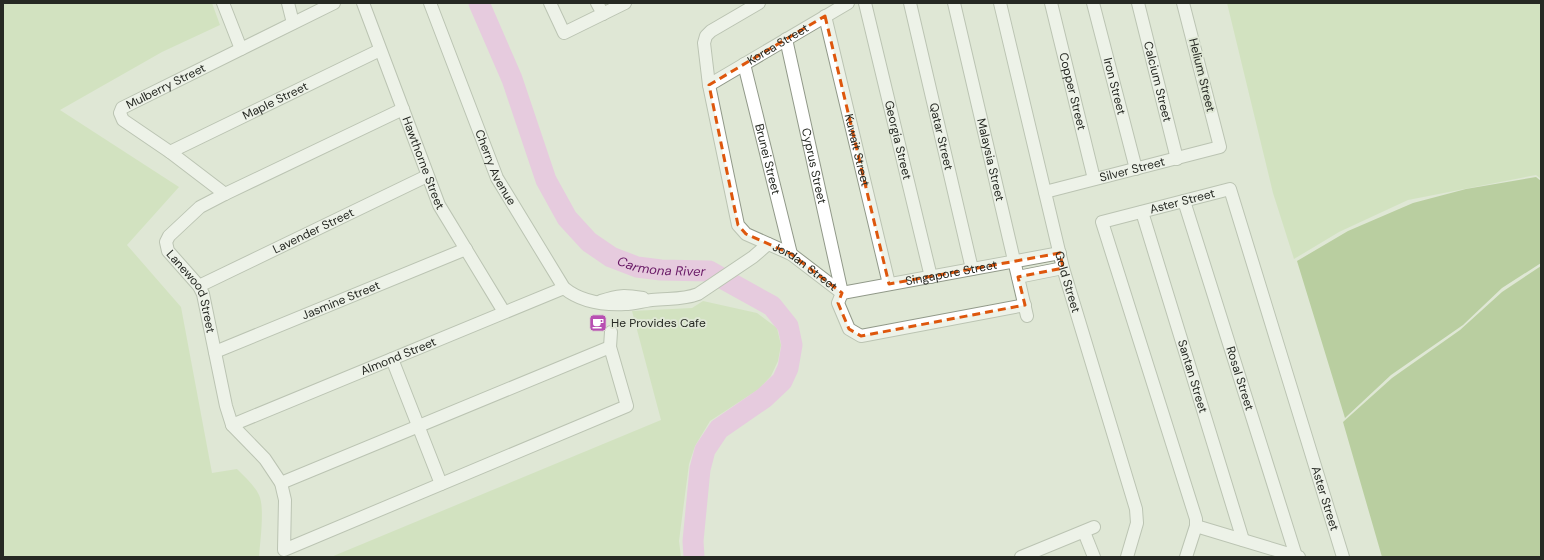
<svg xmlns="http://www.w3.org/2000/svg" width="1544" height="560" viewBox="0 0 1544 560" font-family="'DM Sans',sans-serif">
<rect width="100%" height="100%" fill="#dfe7d5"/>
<g fill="#c4dca6">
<path d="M3,3H212L220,25L162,52L60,110L179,187L127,245L181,307L212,473L237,469C245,477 254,485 259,495C265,507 260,542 259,557H3Z"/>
<polygon points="1227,3 1541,3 1541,179 1536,175 1408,200 1339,232 1294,259 1273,193"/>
<polygon points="703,301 757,313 777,328 781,345 778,361 771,376 759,389 710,421 695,446 689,464 679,541 681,557 331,557 661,420 632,311 692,308"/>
</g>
<g fill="#8daf5f">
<polygon points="1536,177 1541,181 1541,263 1502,288 1463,325 1391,375 1345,418 1297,261 1348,231 1413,203 1466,189"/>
<polygon points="1541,266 1541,557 1382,557 1343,422 1392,378 1460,330 1502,292"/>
</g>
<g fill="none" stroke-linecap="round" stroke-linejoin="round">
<path stroke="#efa9e8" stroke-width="21" id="s1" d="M479,3L512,79L546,180L567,218L589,242L611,257L637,267L661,270L709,271L772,306L788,326L792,345L788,368L782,381L764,398L719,429L705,450L700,469L693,541L694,557"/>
<defs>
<g id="minor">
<polyline points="223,3 241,49"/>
<polyline points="288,3 293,23"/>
<path id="s2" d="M363,3L439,205L504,312"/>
<path id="s3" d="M430,3L497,178L564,288C581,302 604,305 625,304C634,304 643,301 652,300C668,298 683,300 698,294L753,257L768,244"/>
<polyline points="550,3 564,33 625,3"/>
<polyline points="597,3 603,14"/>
<path id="s4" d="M759,3L711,31L706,36L704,43L709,85L738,225L746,234L791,254L842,293"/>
<path id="s5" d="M865,3L931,277"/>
<path id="s6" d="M910,3L972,269"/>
<path id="s7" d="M954,3L1027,316"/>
<path id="s8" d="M1000,3L1063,268L1136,509L1137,523L1127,557"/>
<path id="s9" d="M1051,3L1094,179"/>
<path id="s10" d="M1093,3L1136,169"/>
<path id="s11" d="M1138,3L1177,159"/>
<path id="s12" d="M825,16L889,284"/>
<path id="s13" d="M786,39L842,293"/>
<path id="s14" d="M744,64L791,254"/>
<path id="s15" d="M709,85L848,3"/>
<path id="s16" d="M403,109L225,194L200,207L169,236L166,242L168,251L199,286L203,294L226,406L232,425L265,459L281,483L285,500L284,550L627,406L610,347L611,332"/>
<path id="s17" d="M170,152L380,50"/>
<path id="s18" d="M1045,192L1220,147L1183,3"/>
<path id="s19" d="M225,194L170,152L123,120L120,113L122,108L334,3"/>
<path id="s20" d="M1184,201L1296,556"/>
<path id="s21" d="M1142,212L1243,540"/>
<polyline points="1018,277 1063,268"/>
<path id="s22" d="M199,286L427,176"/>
<path id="s23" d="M842,293L1060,253"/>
<polyline points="842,293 838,303 849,329 861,336 1025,305"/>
<path d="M601,301C619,295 624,295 643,298"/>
<path id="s24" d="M215,352L466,249"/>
<polyline points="392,359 441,484"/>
<path id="s25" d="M232,425L564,288"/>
<polyline points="281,483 610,347"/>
<polyline points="1196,526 1299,557"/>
<polyline points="1084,532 1094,557"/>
<polyline points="1021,557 1094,527"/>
<path id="s26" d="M1186,557L1196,526V519L1102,222L1230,189L1343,557"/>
</g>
</defs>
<use href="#minor" stroke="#919989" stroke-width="14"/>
<use href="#minor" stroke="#fff" stroke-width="12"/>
</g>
<path d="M0 0H1544V560H0ZM825,16L889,284L1060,253L1063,268L1018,277L1025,305L861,336L849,329L838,303L842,293L791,254L746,234L738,225L709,85Z" fill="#dfe7d5" fill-opacity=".55" fill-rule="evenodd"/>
<path fill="none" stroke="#de570d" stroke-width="3" stroke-dasharray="8 5" stroke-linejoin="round" d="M825,16L889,284L1060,253L1063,268L1018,277L1025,305L861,336L849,329L838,303L842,293L791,254L746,234L738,225L709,85Z"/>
<defs>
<symbol id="cafe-square" viewBox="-11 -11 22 22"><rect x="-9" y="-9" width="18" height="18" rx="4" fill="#b84fb2" stroke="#dfe7d5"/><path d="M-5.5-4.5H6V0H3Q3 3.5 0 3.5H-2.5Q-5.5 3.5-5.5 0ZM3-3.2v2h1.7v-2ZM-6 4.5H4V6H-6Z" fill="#fff"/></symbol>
</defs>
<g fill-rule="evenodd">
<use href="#cafe-square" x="588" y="313" width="20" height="20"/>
</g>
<g text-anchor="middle" stroke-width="4" stroke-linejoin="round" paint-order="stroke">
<g font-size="12" fill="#262923" stroke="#dfe7d5">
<text dy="4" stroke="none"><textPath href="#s15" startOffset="80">Korea Street</textPath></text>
<text transform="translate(1202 75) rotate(76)" y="4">Helium Street</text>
<text dy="4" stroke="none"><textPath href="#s11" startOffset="81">Calcium Street</textPath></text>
<text dy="4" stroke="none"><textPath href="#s10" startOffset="86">Iron Street</textPath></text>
<text dy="4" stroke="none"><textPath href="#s19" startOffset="188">Mulberry Street</textPath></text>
<text dy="4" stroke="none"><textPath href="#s9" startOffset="91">Copper Street</textPath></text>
<text dy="4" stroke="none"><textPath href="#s17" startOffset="117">Maple Street</textPath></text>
<text dy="4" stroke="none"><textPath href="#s6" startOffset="137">Qatar Street</textPath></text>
<text dy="4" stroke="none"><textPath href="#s5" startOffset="141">Georgia Street</textPath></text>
<text dy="4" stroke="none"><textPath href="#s12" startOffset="138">Kuwait Street</textPath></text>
<text dy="4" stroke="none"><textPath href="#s14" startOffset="98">Brunei Street</textPath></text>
<text dy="4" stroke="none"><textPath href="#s7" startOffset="161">Malaysia Street</textPath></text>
<text dy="4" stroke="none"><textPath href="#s2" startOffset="171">Hawthorne Street</textPath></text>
<text dy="4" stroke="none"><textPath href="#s3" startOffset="177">Cherry Avenue</textPath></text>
<text dy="4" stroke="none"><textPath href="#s13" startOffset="130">Cyprus Street</textPath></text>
<text dy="4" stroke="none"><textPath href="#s18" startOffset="90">Silver Street</textPath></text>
<text dy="4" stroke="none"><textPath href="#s26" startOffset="434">Aster Street</textPath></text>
<text dy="4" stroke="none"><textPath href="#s22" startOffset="127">Lavender Street</textPath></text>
<text dy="4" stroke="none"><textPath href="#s4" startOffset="335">Jordan Street</textPath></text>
<text dy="4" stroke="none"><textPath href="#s23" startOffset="111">Singapore Street</textPath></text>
<text dy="4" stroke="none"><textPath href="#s8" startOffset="287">Gold Street</textPath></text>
<text dy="4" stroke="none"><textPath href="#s16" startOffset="332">Lanewood Street</textPath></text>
<text dy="4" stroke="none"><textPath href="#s24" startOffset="136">Jasmine Street</textPath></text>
<text dy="4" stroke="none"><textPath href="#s25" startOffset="180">Almond Street</textPath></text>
<text dy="4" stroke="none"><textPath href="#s21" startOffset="172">Santan Street</textPath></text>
<text dy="4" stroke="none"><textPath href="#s20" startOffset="186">Rosal Street</textPath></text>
<text dy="4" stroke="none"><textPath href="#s26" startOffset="807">Aster Street</textPath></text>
</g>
<g font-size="12" fill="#262923" stroke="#dfe7d5" text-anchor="start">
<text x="611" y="327">He Provides Cafe</text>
</g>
<g font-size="13" font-style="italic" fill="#671764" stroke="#dfe7d5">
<text dy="5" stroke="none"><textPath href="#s1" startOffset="344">Carmona River</textPath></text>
</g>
</g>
<rect width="1544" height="560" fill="none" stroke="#262923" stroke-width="8"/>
</svg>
